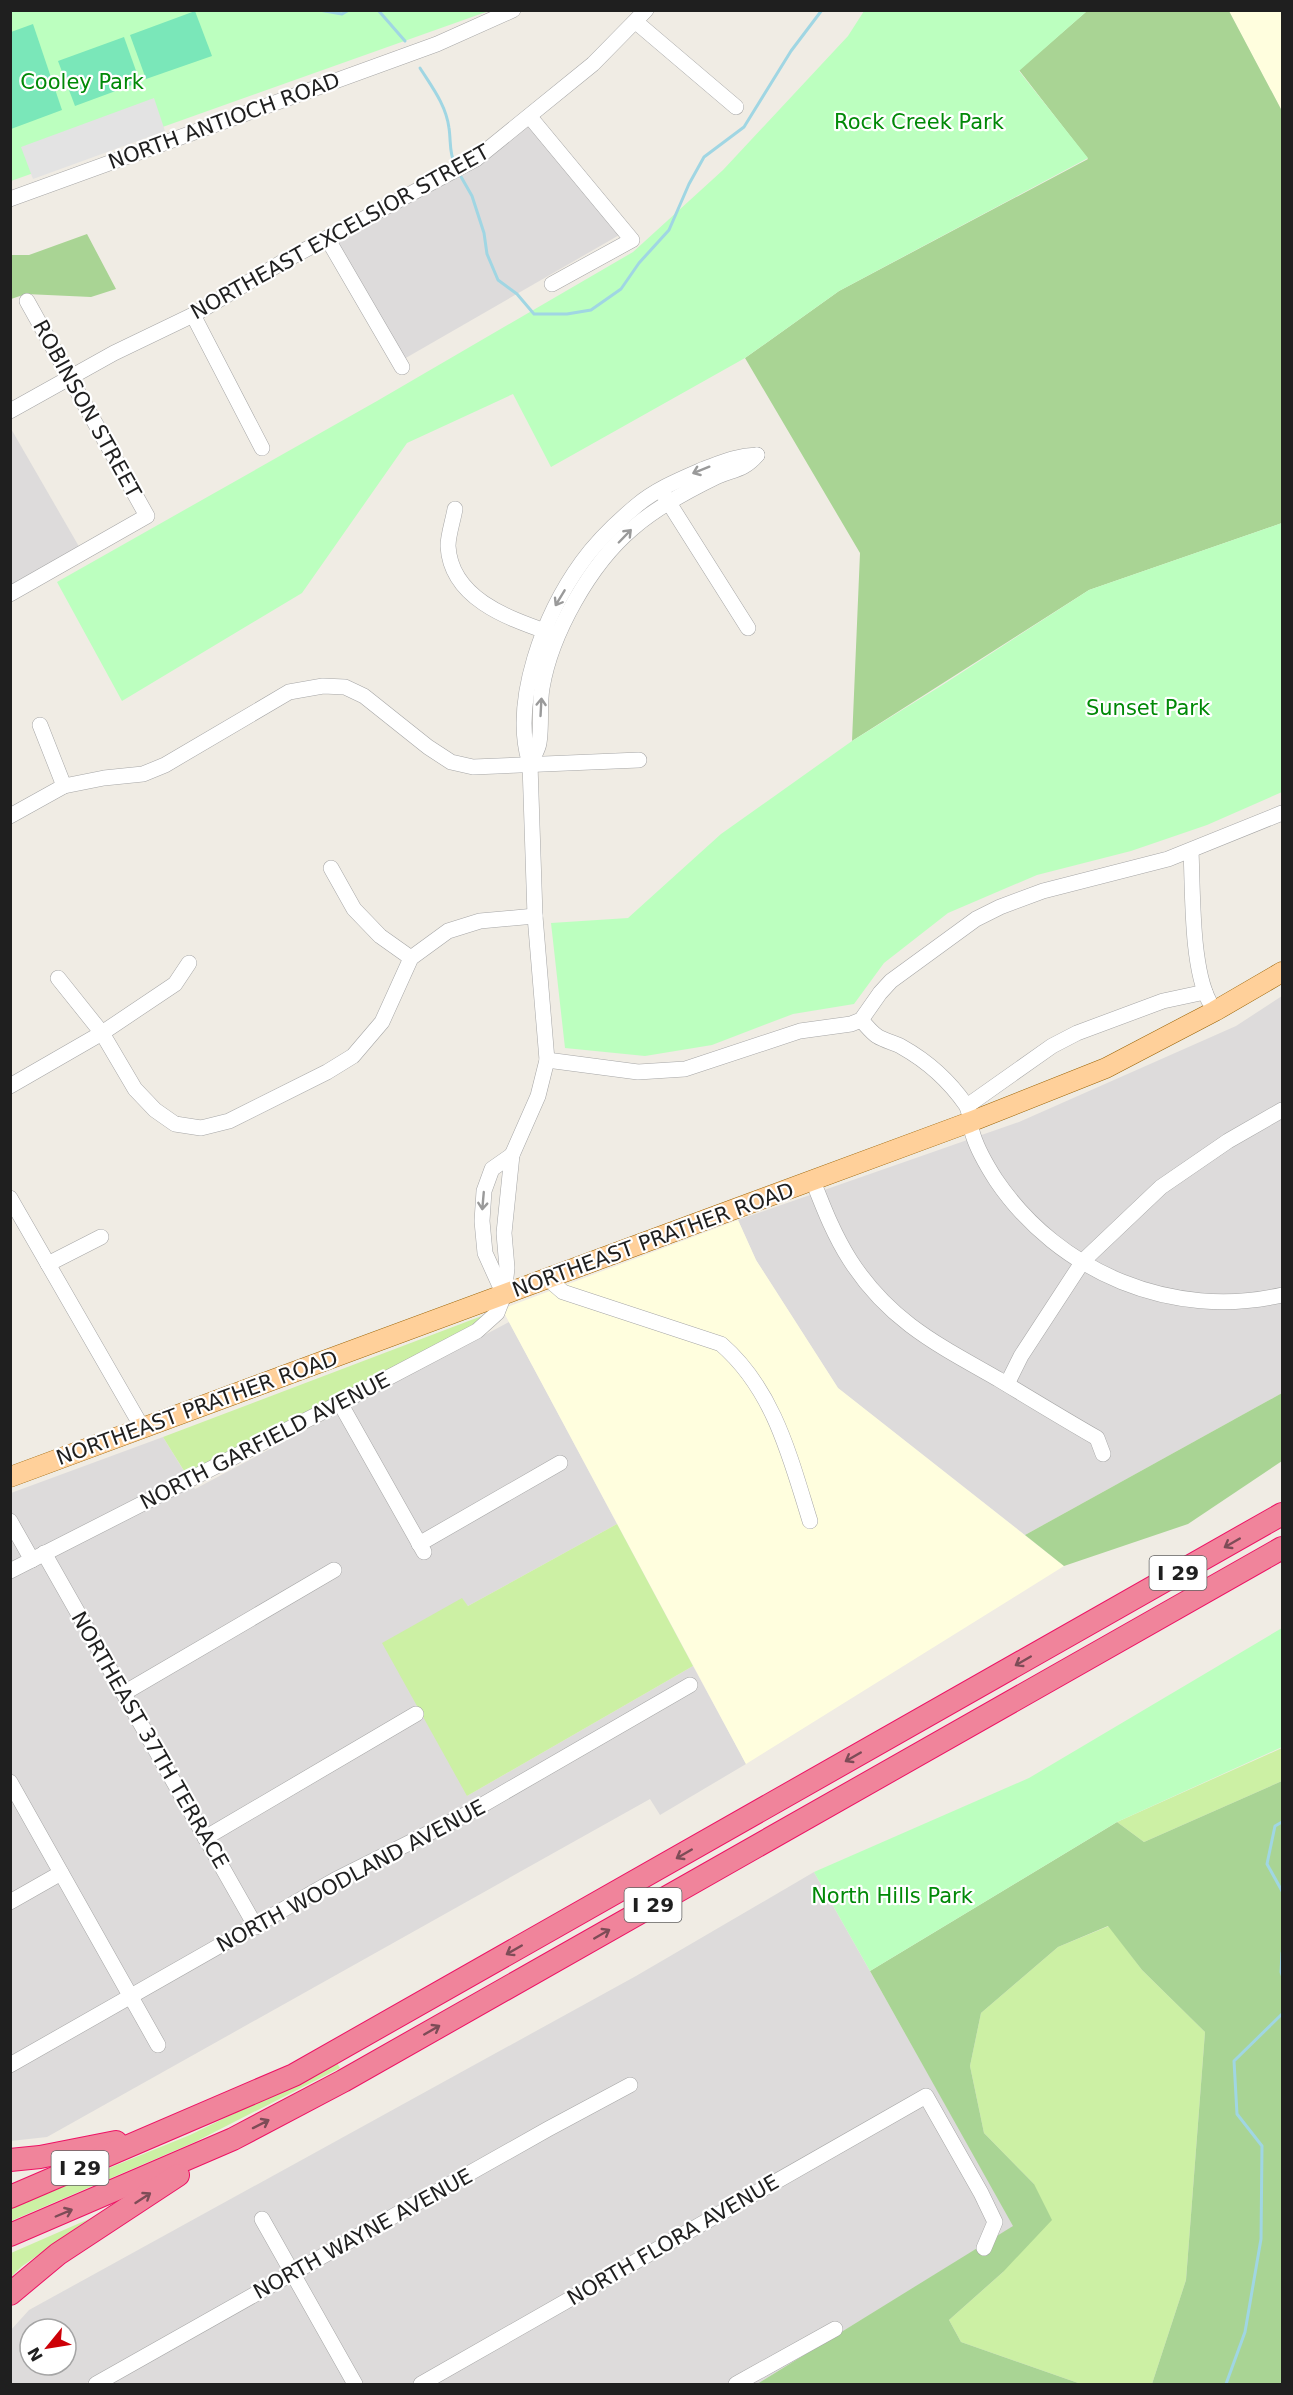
<svg xmlns="http://www.w3.org/2000/svg" width="1293" height="2395" viewBox="0 0 1293 2395" font-family="'DejaVu Sans',sans-serif">
<rect width="100%" height="100%" fill="#f0ece4"/>
<g fill="#dddbdb" fill-rule="evenodd">
<polygon points="529,124 621,234 404,359 336,242"/>
<polygon points="10,427 81,550 10,590"/>
<polygon points="1282,996 1282,1393 1025,1535 838,1388 756,1260 738,1220 1019,1122 1236,1026"/>
<polygon points="509,1322 617,1524 468,1606 462,1599 467,1796 693,1666 746,1764 660,1815 650,1799 47,2137 11,2141 11,1493 163,1437 195,1489"/>
<path d="M814,1872L1014,2226L757,2384H111L105,2373L85,2384H11L10,2331L29,2310L636,1976ZM30,2329H66V2365H30Z"/>
</g>
<g fill="#fffede">
<polygon points="1229,11 1282,11 1282,111"/>
<polygon points="738,1220 756,1260 838,1388 1064,1566 746,1764 502,1309"/>
</g>
<g fill="#ccf0a4">
<polygon points="487,1314 462,1332 186,1474 163,1437"/>
<polygon points="617,1524 693,1666 467,1796 382,1643 462,1598 468,1606"/>
<polygon points="1282,1748 1282,1781 1144,1842 1117,1822"/>
<polygon points="1109,1926 1142,1970 1205,2032 1186,2280 1152,2384 1081,2384 961,2342 949,2320 1003,2272 1034,2184 984,2133 970,2066 981,2013 1058,1947"/>
<polygon points="337,2063 340,2068 195,2142 11,2221 11,2208 190,2135"/>
<polygon points="89,2219 21,2267 11,2277 11,2253"/>
</g>
<g fill="#a9d494">
<polygon points="1087,11 1229,11 1282,111 1282,523 1089,590 852,741 860,553 745,358 839,291 1088,159 1019,70"/>
<polygon points="87,234 116,289 91,297 26,294 11,299 10,255 29,255"/>
<polygon points="1282,1393 1282,1461 1188,1524 1064,1566 1025,1535"/>
<polygon points="1282,1781 1282,2384 1152,2384 1186,2280 1205,2032 1142,1970 1108,1926 1058,1947 981,2013 970,2066 984,2133 1034,2184 1052,2220 1003,2272 949,2320 961,2342 1081,2384 757,2384 1013,2226 870,1971 1117,1822 1144,1842"/>
</g>
<g fill="#bcffbf">
<polygon points="485,10 486,12 11,181 11,11"/>
<polygon points="864,11 1087,11 1019,71 1088,158 839,291 745,358 551,467 513,394 407,443 302,593 122,701 57,582 377,401 633,252 723,170 848,36"/>
<polygon points="1282,523 1282,792 1207,825 1131,851 1037,875 948,913 884,963 854,1004 793,1014 712,1045 645,1056 565,1048 551,923 628,918 721,834 852,741 944,684 1089,590"/>
<polygon points="1282,1628 1282,1747 1117,1822 870,1971 814,1872 1029,1778"/>
</g>
<g fill="#7ae7b9">
<polygon points="195,11 212,56 146,79 130,35"/>
<polygon points="33,24 62,110 11,129 11,32"/>
<polygon points="124,37 140,82 75,106 58,61"/>
</g>
<polygon fill="#e3e3e3" points="154,98 165,131 33,179 21,147"/>
<g fill="none" stroke-linecap="round" stroke-linejoin="round">
<g stroke="#a0d6e3" stroke-width="3">
<polyline points="319,10 342,14 349,10"/>
<polyline points="378,10 405,41"/>
<path d="M420,68C432,87 446,105 449,128C451,141 449,153 455,165"/>
<polyline points="460,175 472,196 484,233 487,254 498,280 517,294 534,314 567,314 591,310 621,289 639,263 669,230 689,184 704,157 744,127 791,51 822,10"/>
<polyline points="1282,1822 1275,1826 1267,1864 1282,1891"/>
<polyline points="1282,1953 1281,1972 1282,1975"/>
<polyline points="1226,2384 1245,2332 1261,2239 1262,2146 1237,2114 1234,2061 1282,2014"/>
</g>
<defs>
<g id="minor">
<polyline points="636,22 736,107"/>
<polyline points="530,117 632,240 552,284"/>
<polyline points="10,199 437,44 513,10"/>
<polyline points="327,238 402,367"/>
<polyline points="193,315 262,448"/>
<polyline points="10,411 114,353 193,315 286,260 476,159 593,64 646,10"/>
<polyline points="664,495 748,628"/>
<path d="M455,509C453,521 448,535 448,546C451,600 511,619 553,634"/>
<polyline points="10,594 147,516 27,301"/>
<polyline points="40,725 64,786"/>
<path d="M530,764C533,757 538,750 539,743C542,725 539,706 542,688C551,634 590,564 633,528C657,507 689,490 718,476C735,469 744,470 757,455"/>
<polyline points="10,816 64,786 104,778 143,774 165,765 289,692 323,686 345,687 364,696 428,747 451,762 473,767 639,760"/>
<path d="M1191,851C1193,892 1191,966 1209,1001"/>
<polyline points="331,868 354,909 380,936 411,958"/>
<polyline points="58,978 102,1033 135,1089 155,1110 175,1124 201,1128 229,1121 327,1072 353,1056 382,1022 411,958 448,931 480,921 535,916"/>
<path d="M861,1020C866,1025 871,1032 877,1036C885,1041 895,1043 902,1047C927,1061 950,1082 966,1105C971,1113 970,1126 973,1135C978,1151 987,1166 996,1180C1059,1273 1173,1320 1282,1295"/>
<polyline points="547,1060 638,1072 685,1069 800,1031 851,1024 861,1020 880,993 891,981 976,919 1000,907 1043,891 1168,859 1282,813"/>
<polyline points="10,1086 102,1033 175,984 189,963"/>
<polyline points="967,1106 1052,1046 1077,1033 1163,1001 1205,992"/>
<path d="M813,1181C824,1209 834,1235 850,1260C889,1321 938,1345 998,1379C1031,1399 1064,1419 1097,1438L1103,1454"/>
<polyline points="10,1198 143,1429"/>
<polyline points="48,1264 101,1237"/>
<path d="M548,1279L563,1292L721,1344C774,1390 790,1457 810,1521"/>
<polyline points="504,1295 485,1253 482,1221 484,1191 492,1169 512,1155"/>
<polyline points="1007,1384 1021,1356 1083,1261 1161,1187 1228,1141 1282,1110"/>
<polyline points="340,1403 424,1552"/>
<polyline points="10,1521 32,1560"/>
<polyline points="419,1544 560,1463"/>
<polyline points="44,1553 256,1927"/>
<path d="M10,1571L340,1403L477,1331L497,1313L504,1295L507,1268L504,1233L512,1155L538,1096L547,1060L535,916L530,764C510,701 545,613 582,562C597,541 617,522 636,506C656,489 681,479 704,469C723,462 736,456 757,455"/>
<polyline points="124,1693 334,1570"/>
<polyline points="10,1782 158,2045"/>
<polyline points="205,1838 416,1714"/>
<polyline points="10,1902 61,1873"/>
<polyline points="10,2065 335,1880 465,1815 690,1685"/>
<polyline points="262,2219 355,2384"/>
<polyline points="96,2384 548,2129 630,2085"/>
<polyline points="421,2384 926,2096 981,2193 995,2222 984,2248"/>
<polyline points="736,2384 835,2329"/>
</g>
<polyline id="major" points="10,1477 970,1122 1106,1068 1215,1011 1282,972"/>
<g id="highway">
<polyline points="10,2160 40,2157 116,2142"/>
<polyline points="10,2197 294,2075 1282,1514"/>
<polyline points="10,2235 233,2139 343,2081 1282,1548"/>
<polyline points="10,2294 58,2254 178,2175"/>
</g>
</defs>
<use href="#minor" stroke="#a6a6a6" stroke-width="16"/>
<use href="#major" stroke="#996100" stroke-width="21"/>
<use href="#highway" stroke="#ed1264" stroke-width="24"/>
<use href="#minor" stroke="#fff" stroke-width="15"/>
<use href="#major" stroke="#ffd09a" stroke-width="20"/>
<use href="#highway" stroke="#f0849b" stroke-width="22"/>
</g>
<defs><path id="oneway-shaft" d="M-6 0H5M1.5-3L5.5 0L1.5 3" fill="none" stroke-width="1.6" stroke-linecap="round" stroke-linejoin="round" transform="scale(1.5)"/></defs>
<g stroke="#9a9a9a">
<use href="#oneway-shaft" transform="translate(701 470) rotate(158)"/>
<use href="#oneway-shaft" transform="translate(625 536) rotate(-46)"/>
<use href="#oneway-shaft" transform="translate(560 598) rotate(121)"/>
<use href="#oneway-shaft" transform="translate(541 707) rotate(-87)"/>
<use href="#oneway-shaft" transform="translate(483 1201) rotate(95)"/>
</g>
<g stroke="#7d4c57">
<use href="#oneway-shaft" transform="translate(1232 1543) rotate(150)"/>
<use href="#oneway-shaft" transform="translate(1023 1661) rotate(150)"/>
<use href="#oneway-shaft" transform="translate(853 1757) rotate(150)"/>
<use href="#oneway-shaft" transform="translate(684 1854) rotate(150)"/>
<use href="#oneway-shaft" transform="translate(602 1934) rotate(-30)"/>
<use href="#oneway-shaft" transform="translate(514 1950) rotate(150)"/>
<use href="#oneway-shaft" transform="translate(432 2030) rotate(-30)"/>
<use href="#oneway-shaft" transform="translate(261 2124) rotate(-27)"/>
<use href="#oneway-shaft" transform="translate(143 2198) rotate(-33)"/>
<use href="#oneway-shaft" transform="translate(64 2213) rotate(-23)"/>
</g>
<g text-anchor="middle" stroke-width="4.5" stroke-linejoin="round" paint-order="stroke">
<g fill="#fff" stroke="#626262" stroke-width="1.5">
<rect x="1149.5" y="1556" width="57" height="34" rx="4.5"/>
<rect x="624.5" y="1888" width="57" height="34" rx="4.5"/>
<rect x="51.5" y="2151" width="57" height="34" rx="4.5"/>
</g>
<g font-size="20" font-weight="bold" fill="#1f1f1f">
<text x="1178" y="1580">I 29</text>
<text x="653" y="1912">I 29</text>
<text x="80" y="2175">I 29</text>
</g>
<g font-size="21" fill="#008907" stroke="#fff">
<text x="82" y="89">Cooley Park</text>
<text x="919" y="129">Rock Creek Park</text>
<text x="1148" y="715">Sunset Park</text>
<text x="892" y="1903">North Hills Park</text>
</g>
<g font-size="21" fill="#1f1f1f" stroke="#fff">
<text transform="translate(224 121) rotate(-20)" y="7">NORTH ANTIOCH ROAD</text>
<text transform="translate(340 232) rotate(-29)" y="7">NORTHEAST EXCELSIOR STREET</text>
<text transform="translate(87 409) rotate(61)" y="7">ROBINSON STREET</text>
<text transform="translate(653 1240) rotate(-20)" y="7">NORTHEAST PRATHER ROAD</text>
<text transform="translate(197 1408) rotate(-20)" y="7">NORTHEAST PRATHER ROAD</text>
<text transform="translate(265 1441) rotate(-27)" y="7">NORTH GARFIELD AVENUE</text>
<text transform="translate(150 1740) rotate(60)" y="7">NORTHEAST 37TH TERRACE</text>
<text transform="translate(351 1876) rotate(-28)" y="7">NORTH WOODLAND AVENUE</text>
<text transform="translate(363 2234) rotate(-29)" y="7">NORTH WAYNE AVENUE</text>
<text transform="translate(673 2240) rotate(-30)" y="7">NORTH FLORA AVENUE</text>
</g>
</g>
<rect width="1293" height="2395" fill="none" stroke="#1f1f1f" stroke-width="24"/>
<g transform="translate(48 2347) rotate(240)"><circle r="28" fill="#ffffff" stroke="#a5a5a5" stroke-width="1.5"/>
<path d="M0-4.5L10 22L0 15L-10 22Z" fill="#cd0007"/>
<text y="-9" font-size="16" font-weight="bold" text-anchor="middle" fill="#1f1f1f">N</text>
</g>
</svg>
